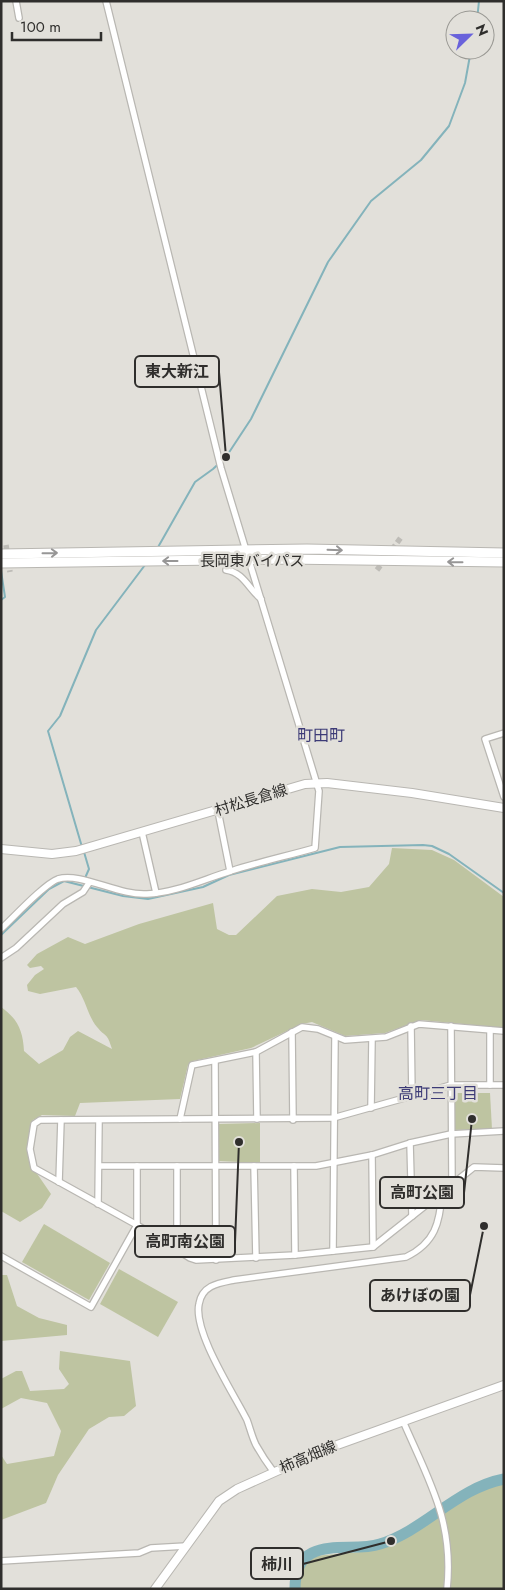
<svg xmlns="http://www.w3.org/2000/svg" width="505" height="1590" viewBox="0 0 505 1590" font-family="Jost,'Noto Sans JP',sans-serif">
<rect width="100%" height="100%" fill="#e2e0da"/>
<g fill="#bec4a1">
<path d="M392,848L432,850L454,860L504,897V1028L421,1020L385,1033L345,1036L312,1022L302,1024L251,1048L193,1061L188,1065L180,1099L80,1103L75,1116L42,1115L33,1120L31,1127L29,1162L51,1194L42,1208L20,1222L1,1211V1007C18,1019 23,1031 24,1051L39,1064L63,1050L70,1037L78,1031L112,1049C107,1032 106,1038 97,1027C87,1015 86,999 76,987L40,994L28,991L27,985L35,975L44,969L41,966L30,968L27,965L37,954L68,937L85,944L139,924L213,903L217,929L229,935H236L277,896L312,889L341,892L369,887L389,864Z"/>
<polygon points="452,1093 490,1093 492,1129 453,1130"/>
<polygon points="260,1123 260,1163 218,1161 218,1124"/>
<polygon points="44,1224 110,1263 89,1300 22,1262"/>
<polygon points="119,1269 178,1302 158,1337 100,1304"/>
<polygon points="1,1275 7,1275 17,1306 39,1318 67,1325 67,1335 1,1341"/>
<polygon points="60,1351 130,1361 136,1406 124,1416 109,1417 89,1429 58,1475 46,1503 1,1520 1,1455 7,1464 54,1456 61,1431 47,1403 21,1398 1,1409 1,1379 16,1371 22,1371 30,1391 64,1389 69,1384 59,1369"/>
<polygon points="504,1483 504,1589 298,1589 300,1570 305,1561 314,1556 361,1552 395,1544 450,1505 492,1485"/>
</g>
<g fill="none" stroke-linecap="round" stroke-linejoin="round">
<g stroke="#84b3bb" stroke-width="2">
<polyline points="477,20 479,1"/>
<polyline points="157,549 195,482 213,469 226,457 251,419 328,262 371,201 421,160 449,126 465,83 471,50"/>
<polyline points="1,571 5,597 1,600"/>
<polyline points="82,847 48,731 60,716 96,630 145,565"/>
<polyline points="84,852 89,869 85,878"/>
<polyline points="1,935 49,889 64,881 123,896 148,899 203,887 229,875 340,847 423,845 432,846 449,854 504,893"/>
</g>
<path stroke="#84b3bb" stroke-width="11" d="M295,1589C295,1575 298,1560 312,1553C332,1543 359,1551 380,1544C425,1530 457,1488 504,1479"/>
<g stroke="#bebcb7" stroke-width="5.5" stroke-dasharray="5.5 3" stroke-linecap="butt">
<polyline points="6,545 10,572"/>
<polyline points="377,570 402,536"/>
</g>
<defs>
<g id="minor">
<polyline points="16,1 19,18"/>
<path d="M226,570C243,572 249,589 261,599"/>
<polyline points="504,733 485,739 504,797"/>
<polyline points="218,811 230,871"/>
<polyline points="142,832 156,893"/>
<path d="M1,929C13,918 44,884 58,879C81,872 119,896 147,894C176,893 204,879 231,871C259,862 287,856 315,848L319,791L221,468L106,1"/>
<polyline points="1,958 16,948 63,904 83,892 89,883"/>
<polyline points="411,1026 412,1097"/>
<polyline points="451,1026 452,1183"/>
<polyline points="292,1032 293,1120"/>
<polyline points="256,1052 257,1119"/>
<polyline points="215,1061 216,1260"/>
<polyline points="490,1085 490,1030"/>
<polyline points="504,1085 451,1085 333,1118 40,1120 34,1124 30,1149 34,1168 137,1225 190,1258 196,1260 295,1255 373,1247 469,1171 474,1167 504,1168"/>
<polyline points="371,1108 372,1039"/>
<polyline points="180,1119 192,1065 256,1052 302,1027 318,1029 345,1040 386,1037 419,1024 504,1031"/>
<polyline points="410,1143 412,1216"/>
<polyline points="372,1155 373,1247"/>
<polyline points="99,1166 316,1166 372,1155 410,1143 451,1134 504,1131"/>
<polyline points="254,1166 256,1258"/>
<polyline points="294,1166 295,1255"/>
<polyline points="59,1182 61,1120"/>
<polyline points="98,1204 99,1120"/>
<polyline points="177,1250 177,1166"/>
<polyline points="333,1251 335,1038"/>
<polyline points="1,1256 91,1307 137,1225 137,1166"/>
<path d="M403,1421C429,1481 454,1521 447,1589"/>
<path d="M273,1471C267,1463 261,1454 256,1445C252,1437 250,1428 247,1420C234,1394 193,1332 199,1304C202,1285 219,1283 234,1280L406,1257C435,1243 440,1223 442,1192"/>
<polyline points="1,1561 139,1553 151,1548 186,1546"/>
</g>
<g id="secondary">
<polyline points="1,849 52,854 76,851 305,784 327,783 412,793 504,808"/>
<polyline points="155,1589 219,1501 237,1489 326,1449 504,1385"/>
</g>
<g id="trunk">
<polyline points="1,554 307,549 504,553"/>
<polyline points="1,563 285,559 504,562"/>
</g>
</defs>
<use href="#minor" stroke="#b9b7b2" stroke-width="8"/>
<use href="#secondary" stroke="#b9b7b2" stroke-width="10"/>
<use href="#trunk" stroke="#b9b7b2" stroke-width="11"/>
<use href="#minor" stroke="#fff" stroke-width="5.5"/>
<use href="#secondary" stroke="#fff" stroke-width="8"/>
<use href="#trunk" stroke="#fff" stroke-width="9"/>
</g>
<defs><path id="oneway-shaft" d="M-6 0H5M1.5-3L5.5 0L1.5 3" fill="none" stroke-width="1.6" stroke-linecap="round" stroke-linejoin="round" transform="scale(1.25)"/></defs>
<g stroke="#979696">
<use href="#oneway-shaft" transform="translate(335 550) rotate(2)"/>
<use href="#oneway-shaft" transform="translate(50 553) rotate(-1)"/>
<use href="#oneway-shaft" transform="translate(170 561) rotate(180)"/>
<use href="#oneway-shaft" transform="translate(455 562) rotate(-179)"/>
</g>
<g text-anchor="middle" stroke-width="5" stroke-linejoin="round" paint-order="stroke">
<g font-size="15" fill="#2f2e2c" stroke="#e2e0da">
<text x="252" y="566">長岡東バイパス</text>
<text transform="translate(251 800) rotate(-17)" y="5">村松長倉線</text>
<text transform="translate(308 1457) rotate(-23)" y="5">柿高畑線</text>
</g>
<g font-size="16" fill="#3d3b77" stroke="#e2e0da">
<text x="321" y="741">町田町</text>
<text x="438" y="1099">高町三丁目</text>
</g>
</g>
<path fill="none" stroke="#2f2e2c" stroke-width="2" d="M226 457L219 372M472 1119L464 1193M239 1142L235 1242M484 1226L470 1295M391 1541L303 1564"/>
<g fill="#2f2e2c" stroke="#e2e0da" stroke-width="2">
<circle cx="226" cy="457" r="5"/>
<circle cx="472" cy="1119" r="5"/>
<circle cx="239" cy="1142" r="5"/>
<circle cx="484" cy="1226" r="5"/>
<circle cx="391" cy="1541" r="5"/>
</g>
<g fill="#e2e0da" stroke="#2f2e2c" stroke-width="2">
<rect x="135" y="356" width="84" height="31" rx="5"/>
<rect x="380" y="1177" width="84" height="31" rx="5"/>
<rect x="135" y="1226" width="100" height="31" rx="5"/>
<rect x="370" y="1280" width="100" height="31" rx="5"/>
<rect x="251" y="1548" width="52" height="31" rx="5"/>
</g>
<g font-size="16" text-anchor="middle" font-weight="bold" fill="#2f2e2c">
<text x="177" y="377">東大新江</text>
<text x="422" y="1198">高町公園</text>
<text x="185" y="1247">高町南公園</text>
<text x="420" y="1301">あけぼの園</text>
<text x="277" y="1570">柿川</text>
</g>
<rect width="505" height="1590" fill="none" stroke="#2f2e2c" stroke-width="5"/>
<g transform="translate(470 35) rotate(67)"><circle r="24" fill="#e2e0da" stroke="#9a9994"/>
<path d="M0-4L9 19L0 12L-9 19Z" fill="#6962db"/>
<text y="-8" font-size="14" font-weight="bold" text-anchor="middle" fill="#2f2e2c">N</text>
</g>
<path d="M12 32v8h89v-8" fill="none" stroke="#2f2e2c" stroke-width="2.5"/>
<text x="20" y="32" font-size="15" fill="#2f2e2c" stroke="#e2e0da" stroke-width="4" paint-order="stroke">100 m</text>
</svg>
